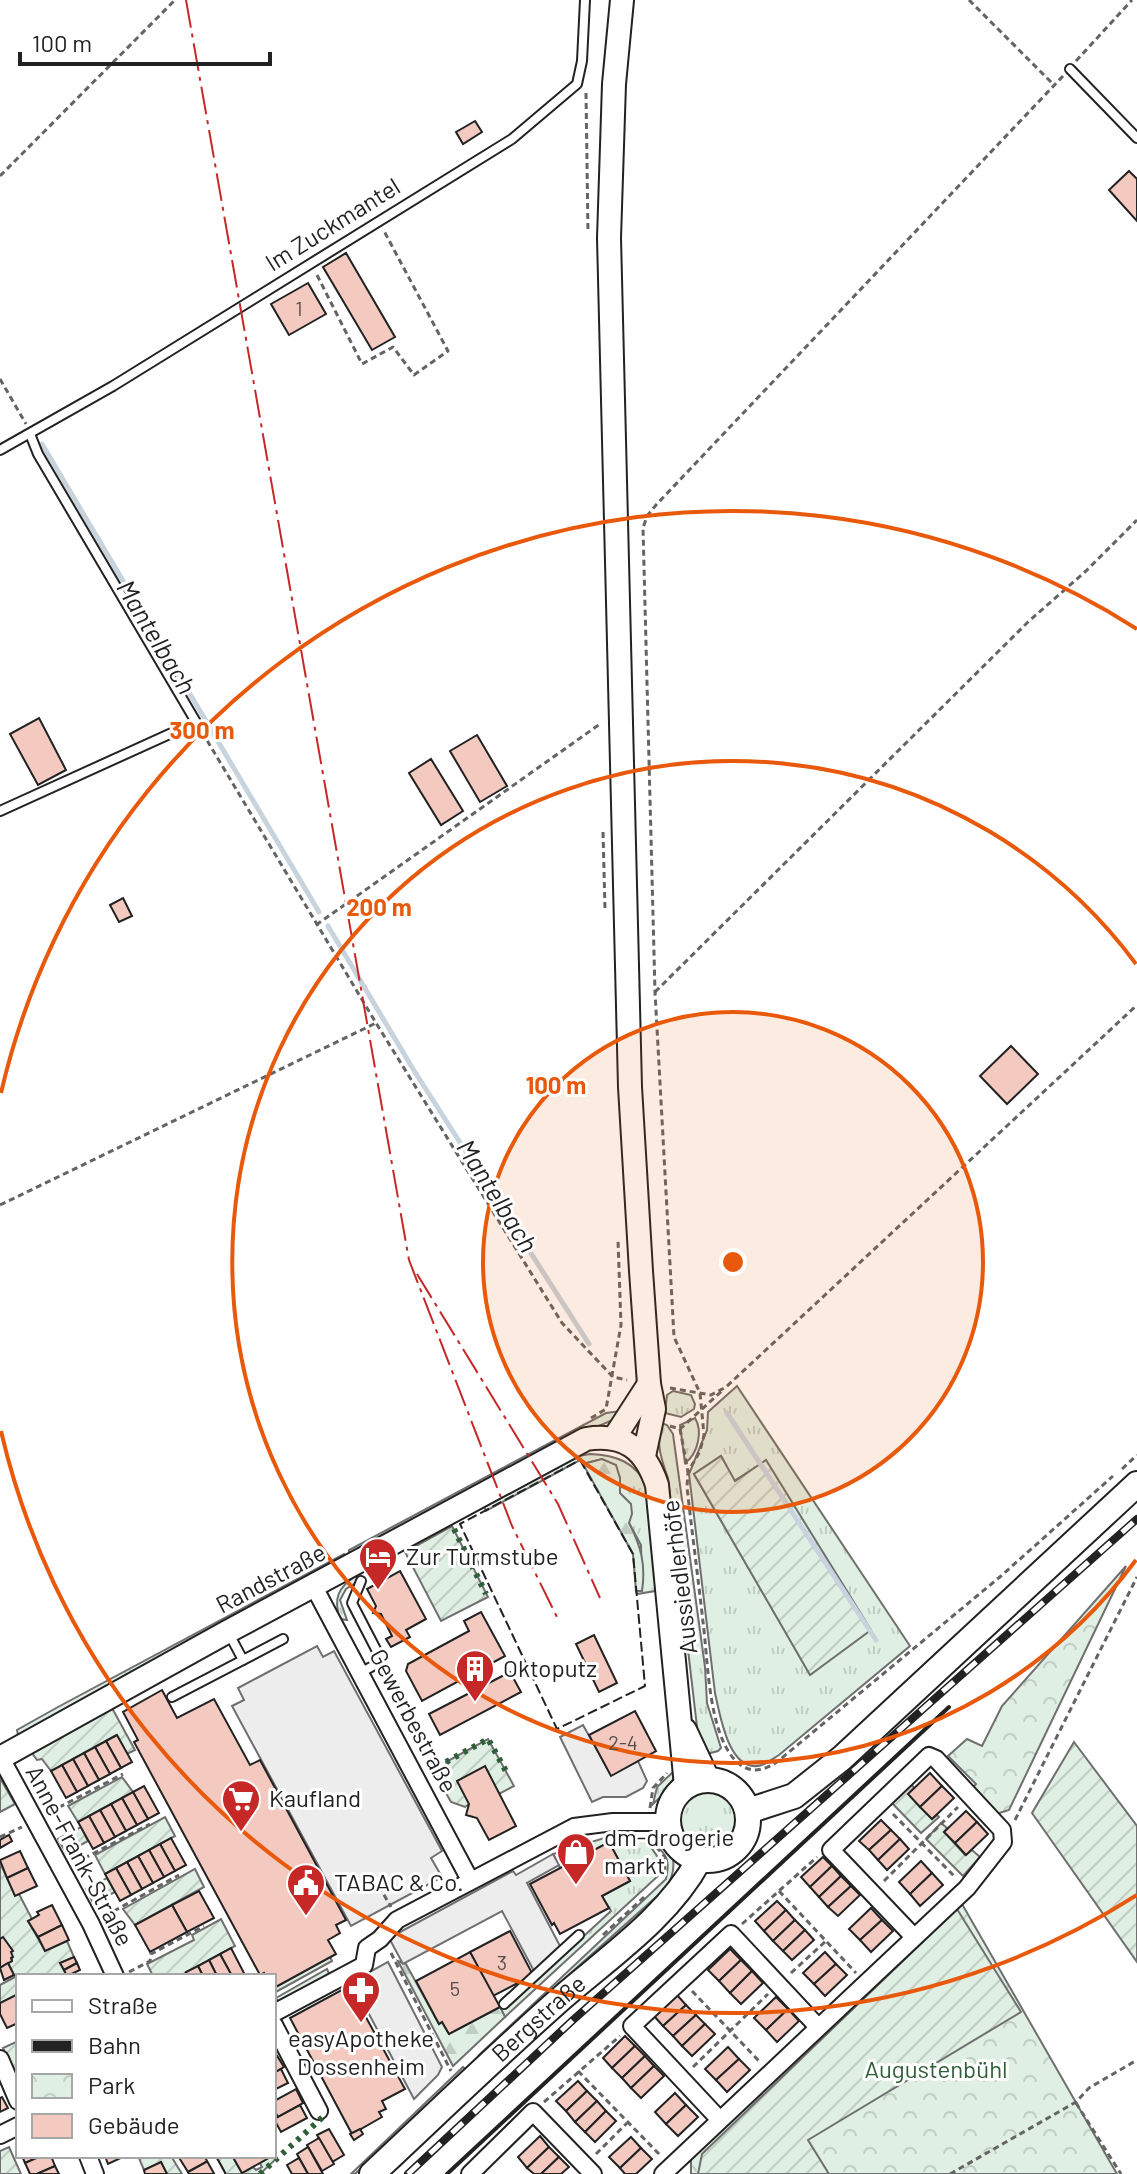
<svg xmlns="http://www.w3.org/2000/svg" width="1137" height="2174" viewBox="0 0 1137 2174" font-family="Barlow,sans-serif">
<defs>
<pattern id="grass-tufts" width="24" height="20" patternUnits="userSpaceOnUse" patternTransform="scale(2)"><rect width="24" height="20" fill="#e0efe3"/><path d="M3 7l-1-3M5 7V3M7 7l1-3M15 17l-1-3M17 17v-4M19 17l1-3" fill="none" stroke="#c0cdc2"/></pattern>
<pattern id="forest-firs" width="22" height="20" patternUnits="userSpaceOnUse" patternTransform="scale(2)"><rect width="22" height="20" fill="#e0efe3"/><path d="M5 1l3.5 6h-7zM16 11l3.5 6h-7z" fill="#c0cdc2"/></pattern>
<pattern id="park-crowns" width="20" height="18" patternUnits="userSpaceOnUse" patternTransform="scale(2)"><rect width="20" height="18" fill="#e0efe3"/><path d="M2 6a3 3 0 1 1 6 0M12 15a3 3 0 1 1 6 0" fill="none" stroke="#c0cdc2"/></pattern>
<pattern id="garden-furrows" width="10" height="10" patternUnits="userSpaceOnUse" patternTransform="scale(2)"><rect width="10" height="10" fill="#e0efe3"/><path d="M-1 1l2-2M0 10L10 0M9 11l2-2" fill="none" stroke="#c0cdc2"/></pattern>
</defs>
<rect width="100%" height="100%" fill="#fff"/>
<g fill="url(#grass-tufts)" stroke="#6f6f6f" stroke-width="2" fill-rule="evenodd">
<path d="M737,1386L910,1646L779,1755C774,1758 768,1763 762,1765C729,1775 720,1715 715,1693L689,1474L707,1430L708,1412ZM721,1456L734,1481L766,1461L810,1674L694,1474Z"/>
<polygon points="673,1391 691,1395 695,1404 694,1409 681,1417 665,1413 667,1395"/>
<polygon points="621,1411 615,1419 583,1433 349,1555 349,1550 606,1413"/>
<path d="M695,1418C703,1431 698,1454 685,1463L680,1425Z"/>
<path d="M661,1423L667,1425L673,1434L705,1667L707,1703L721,1748L718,1751L703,1755L699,1744L668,1478C661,1459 656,1443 661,1423Z"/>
<path d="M590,1454C616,1455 636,1462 647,1487L658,1585L655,1591L637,1594L636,1591H642L641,1545L629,1523L620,1493V1478L602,1459L583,1464L580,1460L486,1511L484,1507L579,1456Z"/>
<polygon points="344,1554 347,1558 37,1725 18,1735 17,1730 58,1707"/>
<path d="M356,1576L359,1581L346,1589L340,1600L347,1620L340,1619C333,1599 338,1587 356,1576Z"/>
<polygon points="673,1772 677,1772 667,1791 653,1804 657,1787"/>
<circle cx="710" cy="1821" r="35"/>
<polygon points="617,1834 644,1837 661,1862 659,1875 505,2017 500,2007 534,1982 611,1911 602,1896 630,1881 609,1842 560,1868 553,1854"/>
<path d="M652,1834C676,1845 679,1869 665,1889L478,2056L666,1879C673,1849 656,1854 652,1834Z"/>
<polygon points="330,1957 332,1961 274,1993 274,1988"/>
<polygon points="327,1969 330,1976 279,2003 276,1998"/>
<polygon points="463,2067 465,2069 355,2174 351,2174"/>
</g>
<g fill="url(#forest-firs)" stroke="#6f6f6f" stroke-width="2">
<path d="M602,1459L616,1465L620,1478V1493L631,1504L632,1514L629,1523C641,1546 646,1565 642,1591H636L633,1554L583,1464Z"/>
<polygon points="398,1961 406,1964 439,2024 442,2022 449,2034 500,2007 505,2017 453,2066"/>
</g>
<g fill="url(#park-crowns)" stroke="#6f6f6f" stroke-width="2">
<polygon points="1126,1566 1009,1810 993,1815 971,1790 976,1784 948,1756 967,1739 982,1746 1002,1706"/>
<polygon points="962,1904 1117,2174 691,2174 691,2155"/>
</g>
<g fill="url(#garden-furrows)" stroke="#6f6f6f" stroke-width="2">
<polygon points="721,1456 735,1481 766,1460 871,1630 810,1675 694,1474"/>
<polygon points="452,1526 488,1597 441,1621 405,1552"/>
<polygon points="112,1708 135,1750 127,1754 116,1735 51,1771 42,1759 37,1760 32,1753"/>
<polygon points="488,1739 514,1786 499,1794 485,1767 469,1804 465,1807 451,1802 437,1777 449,1767 446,1762"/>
<polygon points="1074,1742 1137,1826 1137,1962 1032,1813"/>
<polygon points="122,1777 133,1792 78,1822 68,1806"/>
<polygon points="0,1778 15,1804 0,1812"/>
<polygon points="910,1782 914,1788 909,1794 932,1819 937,1815 939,1817 921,1833 890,1801"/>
<polygon points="165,1817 175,1836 105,1874 95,1855"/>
<polygon points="941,1823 947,1828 944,1832 965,1855 972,1850 980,1857 963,1876 926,1839"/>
<polygon points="81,1827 88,1841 66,1853 58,1839"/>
<path d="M0,1863L15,1895L19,1894L32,1919L28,1921L45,1951L67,1941L74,1957L60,1963L67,1976H18V1994L0,2003V1985L15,1977L8,1963L12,1961C11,1946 9,1950 3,1938L0,1939Z"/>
<polygon points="195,1869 204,1887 135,1925 123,1909"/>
<polygon points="107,1878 115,1892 93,1903 86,1889"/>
<polygon points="957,1909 1021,2012 808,2140 829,2174 698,2174 702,2154"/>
<polygon points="221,1919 235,1946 180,1976 153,1976 147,1964 194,1940 192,1935"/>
<polygon points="18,2041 18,2068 13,2070 3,2048"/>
<polygon points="9,2147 21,2174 0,2174 0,2151"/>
<polygon points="274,2154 277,2158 260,2174 226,2174 216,2156 238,2156 234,2159 242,2173 253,2167 256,2170 262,2167 260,2163 267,2159 265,2156"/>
<polygon points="138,2156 171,2156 182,2174 167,2174 161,2162 144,2170"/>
</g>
<g fill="#ededed" stroke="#6f6f6f" stroke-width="2">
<polygon points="317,1646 323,1657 334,1651 442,1851 431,1858 442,1877 351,1926 232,1706 244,1700 238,1688"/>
<polygon points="583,1725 611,1775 638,1761 647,1781 643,1788 626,1797 603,1797 592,1802 560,1737"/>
<polygon points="553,1854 559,1865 527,1883 560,1946 534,1971 502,1911 403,1964 389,1938 513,1871 516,1875"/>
<polygon points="388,1962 442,2067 438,2075 414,2099 352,1982"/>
</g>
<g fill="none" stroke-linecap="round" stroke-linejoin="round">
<g stroke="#c7d3dd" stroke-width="5">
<polyline points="42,444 319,912"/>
<polyline points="328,926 413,1069 589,1344"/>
<polyline points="727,1413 876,1640"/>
</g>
</g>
<g fill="#f3c9c0" stroke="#222" stroke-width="2">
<polygon points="475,121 482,132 463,144 456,132"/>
<polygon points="1129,171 1137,179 1137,221 1109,190"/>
<polygon points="346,253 395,337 372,350 323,267"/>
<polygon points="308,283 326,314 289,335 271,304"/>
<polygon points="39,718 66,770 38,785 10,734"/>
<polygon points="477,735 507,786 480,802 450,751"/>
<polygon points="431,759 463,811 441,825 409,773"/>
<polygon points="123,898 132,916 119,922 110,905"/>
<polygon points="1011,1046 1038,1074 1007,1104 980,1076"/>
<polygon points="400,1571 426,1619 406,1630 410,1637 391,1647 386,1639 392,1636 381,1614 373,1613 376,1606 367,1589"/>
<polygon points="481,1612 505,1656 422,1701 406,1671 408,1664 469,1631 464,1621"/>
<polygon points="594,1635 617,1683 599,1692 576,1644"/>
<polygon points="510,1672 521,1692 440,1735 429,1714"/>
<polygon points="162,1690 177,1718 214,1699 250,1765 260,1760 346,1920 336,1925 340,1933 328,1940 336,1954 274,1988 274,1976 265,1976 264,1973 260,1975 134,1742 138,1740 123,1712"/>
<polygon points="635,1711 656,1751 611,1776 589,1735"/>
<polygon points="117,1735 132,1762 121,1768 106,1741"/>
<polygon points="106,1741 121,1768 110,1774 95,1747"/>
<polygon points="95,1747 110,1774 99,1780 84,1753"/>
<polygon points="84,1753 99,1780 88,1786 73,1759"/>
<polygon points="73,1759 88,1786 77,1792 62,1765"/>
<polygon points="62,1765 77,1792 66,1798 51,1771"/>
<polygon points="485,1766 516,1826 489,1840 477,1818 466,1815 469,1804 457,1781"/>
<polygon points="930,1773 942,1786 920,1807 908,1794"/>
<polygon points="144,1786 159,1813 148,1819 133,1792"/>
<polygon points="942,1786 954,1798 932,1819 920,1807"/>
<polygon points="133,1792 148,1819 137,1825 122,1798"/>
<polygon points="122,1798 137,1825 126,1831 111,1804"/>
<polygon points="111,1804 126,1831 115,1837 100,1810"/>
<polygon points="100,1810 115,1837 104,1843 89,1816"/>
<polygon points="966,1811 977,1822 955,1843 944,1832"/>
<polygon points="89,1816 104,1843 93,1849 78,1822"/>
<polygon points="881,1820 891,1830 869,1850 859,1841"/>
<polygon points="977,1822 988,1834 966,1855 955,1843"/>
<polygon points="891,1830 900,1839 878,1860 869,1850"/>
<polygon points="9,1835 12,1841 0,1848 0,1840"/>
<polygon points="171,1838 186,1865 175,1871 160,1844"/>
<polygon points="900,1839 909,1849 887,1870 878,1860"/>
<polygon points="609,1842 630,1881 602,1896 609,1908 560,1934 554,1923 552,1925 530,1884"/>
<polygon points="160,1844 175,1871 164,1877 149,1850"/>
<polygon points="149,1850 164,1877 153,1883 138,1856"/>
<polygon points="20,1851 28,1868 7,1878 0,1860"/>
<polygon points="138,1856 153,1883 142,1889 127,1862"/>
<polygon points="823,1857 832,1866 810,1887 801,1877"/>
<polygon points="921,1861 932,1873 910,1894 899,1882"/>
<polygon points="127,1862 142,1889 131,1895 116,1868"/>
<polygon points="832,1866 841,1876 819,1897 810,1887"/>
<polygon points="28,1868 37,1886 15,1896 7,1878"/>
<polygon points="116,1868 131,1895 120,1901 105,1874"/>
<polygon points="932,1873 943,1885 920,1906 910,1894"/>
<polygon points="841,1876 851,1886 828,1907 819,1897"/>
<polygon points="851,1886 860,1895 838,1916 828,1907"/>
<polygon points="199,1891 214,1918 187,1932 172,1905"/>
<polygon points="777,1901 786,1910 764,1931 755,1921"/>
<polygon points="52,1905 62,1925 38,1937 28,1921 39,1915 37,1912"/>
<polygon points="172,1905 187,1932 150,1952 135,1925"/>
<polygon points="871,1908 882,1920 860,1940 849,1929"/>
<polygon points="786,1910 795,1920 773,1941 764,1931"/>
<polygon points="795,1920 805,1930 783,1951 773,1941"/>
<polygon points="882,1920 893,1931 871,1952 860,1940"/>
<polygon points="62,1925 69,1940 45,1951 38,1937"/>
<polygon points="805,1930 814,1940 792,1960 783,1951"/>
<polygon points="510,1931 533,1975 493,1996 470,1952"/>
<polygon points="3,1937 13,1951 11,1952 13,1957 11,1958 12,1961 0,1968 0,1939"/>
<polygon points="231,1948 245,1975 244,1976 232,1976 220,1954"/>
<polygon points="730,1949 741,1960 719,1981 708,1970"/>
<polygon points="470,1952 500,2007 449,2034 442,2022 439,2024 416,1981"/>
<polygon points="825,1952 836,1964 814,1984 803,1973"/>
<polygon points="220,1954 232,1976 217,1976 209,1960"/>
<polygon points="74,1957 77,1963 64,1970 60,1963"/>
<polygon points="209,1960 217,1976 203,1976 198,1966"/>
<polygon points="741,1960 752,1971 730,1993 719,1981"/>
<polygon points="8,1963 14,1975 4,1980 0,1968"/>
<polygon points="77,1963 80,1970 67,1976 64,1970"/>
<polygon points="836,1964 847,1975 825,1996 814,1984"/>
<polygon points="198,1966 203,1976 188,1976 186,1972"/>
<polygon points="752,1971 763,1983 741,2004 730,1993"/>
<polygon points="349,1986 405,2089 382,2101 386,2109 379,2112 382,2117 352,2134 290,2018"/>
<polygon points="18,1994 18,2023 7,2028 0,2014 0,2003"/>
<polygon points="677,1995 686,2005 663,2026 654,2016"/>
<polygon points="776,1997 788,2009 766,2030 754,2018"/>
<polygon points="686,2005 696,2015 673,2036 663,2026"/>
<polygon points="788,2009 799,2021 777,2042 766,2030"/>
<polygon points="696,2015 705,2024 682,2046 673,2036"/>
<polygon points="705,2024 715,2034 692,2056 682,2046"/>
<polygon points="625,2036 635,2046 612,2068 603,2058"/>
<polygon points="635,2046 645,2056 622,2078 612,2068"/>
<polygon points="728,2047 739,2059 716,2080 705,2069"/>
<polygon points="276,2054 284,2067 274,2073 274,2055"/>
<polygon points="645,2056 654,2066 631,2088 622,2078"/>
<polygon points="739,2059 750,2070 727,2092 716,2080"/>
<polygon points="654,2066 664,2076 641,2098 631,2088"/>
<polygon points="281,2069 288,2083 274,2090 274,2073"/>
<polygon points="578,2081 587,2091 566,2111 556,2101"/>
<polygon points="296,2089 303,2103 278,2117 274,2110 274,2101"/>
<polygon points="587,2091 597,2101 575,2122 566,2111"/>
<polygon points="675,2093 686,2105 666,2124 655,2112"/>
<polygon points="2,2097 8,2108 0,2112 0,2098"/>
<polygon points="597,2101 606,2111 585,2132 575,2122"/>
<polygon points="300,2105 307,2118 281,2132 274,2119"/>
<polygon points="686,2105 698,2117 678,2136 666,2124"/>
<polygon points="606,2111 616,2121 595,2142 585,2132"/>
<polygon points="329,2129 344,2155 332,2162 317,2135"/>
<polygon points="360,2129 363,2134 354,2140 350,2134"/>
<polygon points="540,2136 549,2147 527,2168 518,2157"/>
<polygon points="631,2137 641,2148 620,2168 609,2157"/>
<polygon points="319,2138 334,2164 322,2171 307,2145"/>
<polygon points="308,2147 323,2174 308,2174 297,2154"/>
<polygon points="549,2147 559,2157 541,2174 534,2174 527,2168"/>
<polygon points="641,2148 652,2159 636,2174 625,2174 620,2168"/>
<polygon points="22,2156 41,2156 25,2163"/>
<polygon points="41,2156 51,2156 55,2166 37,2174 30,2174 25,2163"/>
<polygon points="105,2156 122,2156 123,2157 108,2164"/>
<polygon points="178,2156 205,2156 208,2161 188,2172"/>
<polygon points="238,2156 265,2156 267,2159 242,2173 234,2159"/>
<polygon points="559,2157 569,2167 561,2174 541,2174"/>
<polygon points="299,2158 308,2174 292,2174 287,2165"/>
<polygon points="208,2161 215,2174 189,2174 188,2172"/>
<polygon points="161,2162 167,2174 145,2174 144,2170"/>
<polygon points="55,2166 59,2174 37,2174"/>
</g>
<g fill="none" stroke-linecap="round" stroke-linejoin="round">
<defs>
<g id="lane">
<polyline points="1070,69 1137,138"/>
<polyline points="0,450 113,386 512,139 577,84 582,61 585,0"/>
<polyline points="0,811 196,722 38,454 30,434"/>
<polyline points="243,1660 283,1639"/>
<polyline points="360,1673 382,1661 352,1603 361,1581"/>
<polyline points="172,1697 243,1660 228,1632"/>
<polyline points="504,2004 579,1935"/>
<polyline points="210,2156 220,2174"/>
</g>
<g id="street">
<polyline points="313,1585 470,1880"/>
<polyline points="1,1758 91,1924 115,1976"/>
<polyline points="274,2013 364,1965 367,1948 380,1939 397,1920 574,1827 613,1822 667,1822"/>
<polyline points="274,2025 319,2111"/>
<polyline points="0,2059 18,2101"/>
<polyline points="719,2119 632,2026 731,1934 818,2027"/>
<polyline points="0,2135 18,2126"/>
<polyline points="88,2156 95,2174"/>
<polyline points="470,2174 533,2112 593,2174"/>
<polyline points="663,2174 967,1888 1003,1842 1002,1830 936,1759 929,1756 831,1850 914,1937"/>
</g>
<g id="secondary">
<polyline points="622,0 614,84 609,238 630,1087 641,1271 649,1384 654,1409 644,1456"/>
<polyline points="614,1438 649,1384"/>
<polyline points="685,1730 708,1779"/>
<path d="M0,1758L227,1632L586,1439C625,1433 645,1449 657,1485L686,1786"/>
</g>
<g id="primary">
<circle cx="708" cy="1820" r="40"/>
<polyline points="748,1811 794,1796 842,1758 1137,1484"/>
<path id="s1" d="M372,2174C433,2117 494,2058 557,2002C607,1958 667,1919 699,1860"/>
</g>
</defs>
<use href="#lane" stroke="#222" stroke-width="12"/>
<use href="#street" stroke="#222" stroke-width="20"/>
<use href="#secondary" stroke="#222" stroke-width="26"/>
<use href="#primary" stroke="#222" stroke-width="28"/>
<g stroke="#646464" stroke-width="3" stroke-dasharray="6 4" stroke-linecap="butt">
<polyline points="969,0 1054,85"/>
<polyline points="1076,61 1132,0"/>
<path d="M1063,76L656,505L647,516L643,528L655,992L674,1337L700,1393L704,1435L700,1451L688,1472L687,1487C692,1532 698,1577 703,1622C708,1660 708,1729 734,1759C747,1774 762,1772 777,1762L1001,1576L1113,1476"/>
<polyline points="586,93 588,233"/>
<polyline points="0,176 175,0"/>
<polyline points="317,275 362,364 393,347 414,375 448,351 384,231"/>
<polyline points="0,379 26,424"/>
<polyline points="202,732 376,1023 562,1323 613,1377 627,1380"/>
<polyline points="603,832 605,909"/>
<polyline points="316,925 600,724"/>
<polyline points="655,992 1028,622 1086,571 1137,520"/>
<polyline points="0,1205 376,1023"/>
<polyline points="670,1388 711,1395 726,1387 1137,1005"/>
<polyline points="591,1418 606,1409 621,1325 618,1240"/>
<polyline points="670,1426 680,1429 723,1390"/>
<polyline points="680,1429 688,1472"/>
<polyline points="1122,1469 1137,1455"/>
<polyline points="650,1808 653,1788 667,1773"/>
<polyline points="50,1812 123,1774"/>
<polyline points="893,1814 955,1877"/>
<polyline points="1015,1820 1137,1577"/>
<polyline points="0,1837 22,1827"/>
<polyline points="650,1839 664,1856 665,1874"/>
<polyline points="75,1863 150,1824"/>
<polyline points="884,1881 958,1807"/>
<polyline points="379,1886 391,1907"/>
<polyline points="779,1891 856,1973"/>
<polyline points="105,1916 179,1875"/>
<polyline points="742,1924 817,1857"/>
<polyline points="603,1935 644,1897"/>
<polyline points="391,1953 451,2071"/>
<polyline points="129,1972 150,1961 151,1954 204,1926"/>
<polyline points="791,1973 826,1941"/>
<polyline points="692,1991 759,2061"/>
<polyline points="693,2067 768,1994"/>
<polyline points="578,2071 659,2154"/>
<polyline points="544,2102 620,2036"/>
<polyline points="1076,2103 1121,2174"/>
<polyline points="596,2154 627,2123"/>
<polyline points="950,2174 1076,2102 1089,2088 1137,2060"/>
</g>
<use href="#lane" stroke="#fff" stroke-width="8"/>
<use href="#street" stroke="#fff" stroke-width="16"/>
<use href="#secondary" stroke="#fff" stroke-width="22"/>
<use href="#primary" stroke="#fff" stroke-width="24"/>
<defs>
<polyline id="rail" points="408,2174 573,2020 1137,1519"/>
</defs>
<use href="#rail" stroke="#222" stroke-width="8"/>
<use href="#rail" stroke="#fff" stroke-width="5" stroke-dasharray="15" stroke-linecap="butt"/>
<g stroke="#2f5e38" stroke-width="6" stroke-dasharray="4 6" stroke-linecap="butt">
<polyline points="454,1529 486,1594"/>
<polyline points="446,1762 488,1739 507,1773"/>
<polyline points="260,2174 325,2115"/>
</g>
<polygon stroke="#222" stroke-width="2" stroke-dasharray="10 4" stroke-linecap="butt" points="580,1460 633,1554 645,1686 557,1729 460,1524"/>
<polyline stroke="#222" stroke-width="4" points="447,2174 949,1707"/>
<g stroke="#c62828" stroke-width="2" stroke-dasharray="28 6 4 6" stroke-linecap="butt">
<polyline points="186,0 409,1260 512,1526 558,1619"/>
<polyline points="417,1274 558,1504 600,1598"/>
</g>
</g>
<circle cx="733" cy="1262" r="250" fill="#e8590c" fill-opacity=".12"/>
<g fill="none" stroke="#e8590c" stroke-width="4">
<circle cx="733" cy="1262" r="250"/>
<path d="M1136 1560A501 501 0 1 1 1136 964"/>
<path d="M1137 1895A751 751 0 0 1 1 1431M1 1093A751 751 0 0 1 1137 629"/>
</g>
<defs>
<symbol id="hotel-pin" viewBox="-11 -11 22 30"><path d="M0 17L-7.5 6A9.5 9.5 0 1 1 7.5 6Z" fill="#c62828" stroke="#fff"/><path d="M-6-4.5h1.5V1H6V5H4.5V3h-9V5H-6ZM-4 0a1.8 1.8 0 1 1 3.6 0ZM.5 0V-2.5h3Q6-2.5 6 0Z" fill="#fff"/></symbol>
<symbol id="building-pin" viewBox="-11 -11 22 30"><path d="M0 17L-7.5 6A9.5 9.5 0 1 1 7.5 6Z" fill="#c62828" stroke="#fff"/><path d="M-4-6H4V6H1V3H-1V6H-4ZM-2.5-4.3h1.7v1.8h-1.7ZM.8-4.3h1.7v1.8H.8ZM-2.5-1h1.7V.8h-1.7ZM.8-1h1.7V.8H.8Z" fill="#fff"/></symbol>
<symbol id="supermarket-pin" viewBox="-11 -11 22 30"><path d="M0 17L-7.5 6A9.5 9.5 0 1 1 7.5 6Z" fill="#c62828" stroke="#fff"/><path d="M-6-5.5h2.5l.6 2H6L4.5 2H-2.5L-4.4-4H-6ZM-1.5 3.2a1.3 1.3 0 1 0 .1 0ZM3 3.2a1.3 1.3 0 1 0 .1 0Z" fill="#fff"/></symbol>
<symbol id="shop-pin" viewBox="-11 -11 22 30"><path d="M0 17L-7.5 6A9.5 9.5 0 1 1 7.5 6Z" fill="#c62828" stroke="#fff"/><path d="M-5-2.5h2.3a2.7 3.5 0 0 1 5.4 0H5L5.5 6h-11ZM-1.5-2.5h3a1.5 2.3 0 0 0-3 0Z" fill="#fff"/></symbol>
<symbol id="civic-pin" viewBox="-11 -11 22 30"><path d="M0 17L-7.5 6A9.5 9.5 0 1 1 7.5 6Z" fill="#c62828" stroke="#fff"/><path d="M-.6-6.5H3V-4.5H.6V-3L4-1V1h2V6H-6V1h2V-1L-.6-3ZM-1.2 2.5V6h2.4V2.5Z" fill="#fff"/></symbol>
<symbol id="pharmacy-pin" viewBox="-11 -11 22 30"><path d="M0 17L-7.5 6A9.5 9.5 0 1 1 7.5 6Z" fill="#c62828" stroke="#fff"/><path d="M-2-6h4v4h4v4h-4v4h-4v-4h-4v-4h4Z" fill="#fff"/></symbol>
</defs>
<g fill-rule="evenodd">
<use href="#hotel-pin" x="356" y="1535" width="44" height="60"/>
<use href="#building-pin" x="453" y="1647" width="44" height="60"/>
<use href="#supermarket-pin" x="219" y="1777" width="44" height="60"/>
<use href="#shop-pin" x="554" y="1830" width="44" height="60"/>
<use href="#civic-pin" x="284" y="1861" width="44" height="60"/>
<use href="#pharmacy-pin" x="339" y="1968" width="44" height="60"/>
</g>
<g text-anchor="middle" stroke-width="6" stroke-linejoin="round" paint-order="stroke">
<g font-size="20" fill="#564c4a">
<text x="299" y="316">1</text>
<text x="623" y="1750">2-4</text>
<text x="502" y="1970">3</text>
<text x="455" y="1996">5</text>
</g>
<g font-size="24" fill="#222" stroke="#fff">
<text transform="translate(333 225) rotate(-32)" y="8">Im Zuckmantel</text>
<text transform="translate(680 1577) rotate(-97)" y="8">Aussiedlerhöfe</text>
<text transform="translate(271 1579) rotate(-28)" y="8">Randstraße</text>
<text transform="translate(413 1721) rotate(62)" y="8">Gewerbestraße</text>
<text transform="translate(79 1856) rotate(62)" y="8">Anne-Frank-Straße</text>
<text dy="8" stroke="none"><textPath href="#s1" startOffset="228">Bergstraße</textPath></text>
</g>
<g font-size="24" fill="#222" stroke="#fff" text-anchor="start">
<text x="406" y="1565">Zur Turmstube</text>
<text x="503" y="1677">Oktoputz</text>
<text x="269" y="1807">Kaufland</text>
<text x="604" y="1846">dm-drogerie<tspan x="604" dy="28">markt</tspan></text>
<text x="334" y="1891">TABAC &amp; Co.</text>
<text x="361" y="2047" text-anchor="middle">easyApotheke<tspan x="361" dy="28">Dossenheim</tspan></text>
</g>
<g font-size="24" fill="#2f5e38" stroke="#fff">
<text x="936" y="2078">Augustenbühl</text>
</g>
<g font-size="26" font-style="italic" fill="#222" stroke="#fff">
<text transform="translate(156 637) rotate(59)" y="9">Mantelbach</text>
<text transform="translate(497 1196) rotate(58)" y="9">Mantelbach</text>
</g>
</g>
<circle cx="733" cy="1262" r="12" fill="#e8590c" stroke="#fff" stroke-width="4"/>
<g font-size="24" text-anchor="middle" font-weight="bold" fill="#e8590c" stroke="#fff" stroke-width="6" stroke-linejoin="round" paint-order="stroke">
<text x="202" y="739">300 m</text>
<text x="379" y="916">200 m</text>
<text x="556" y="1094">100 m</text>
</g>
<rect x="16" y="1974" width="260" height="184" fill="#ffffff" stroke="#a7a7a7" stroke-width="2"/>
<rect x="32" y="2000" width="40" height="12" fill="#ffffff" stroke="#a7a7a7" stroke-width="2"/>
<text x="88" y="2014" font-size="24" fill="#222222">Straße</text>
<rect x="32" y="2040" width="40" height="12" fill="#222222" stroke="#a7a7a7" stroke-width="2"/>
<text x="88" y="2054" font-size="24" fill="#222222">Bahn</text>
<rect x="32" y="2074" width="40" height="24" fill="url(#park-crowns)" stroke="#a7a7a7" stroke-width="2"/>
<text x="88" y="2094" font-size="24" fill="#222222">Park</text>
<rect x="32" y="2114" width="40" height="24" fill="#f3c9c0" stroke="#a7a7a7" stroke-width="2"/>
<text x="88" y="2134" font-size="24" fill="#222222">Gebäude</text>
<path d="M20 52v12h250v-12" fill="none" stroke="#222222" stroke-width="4"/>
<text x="32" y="52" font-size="24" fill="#222222" stroke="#ffffff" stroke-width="6" paint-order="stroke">100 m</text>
</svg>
